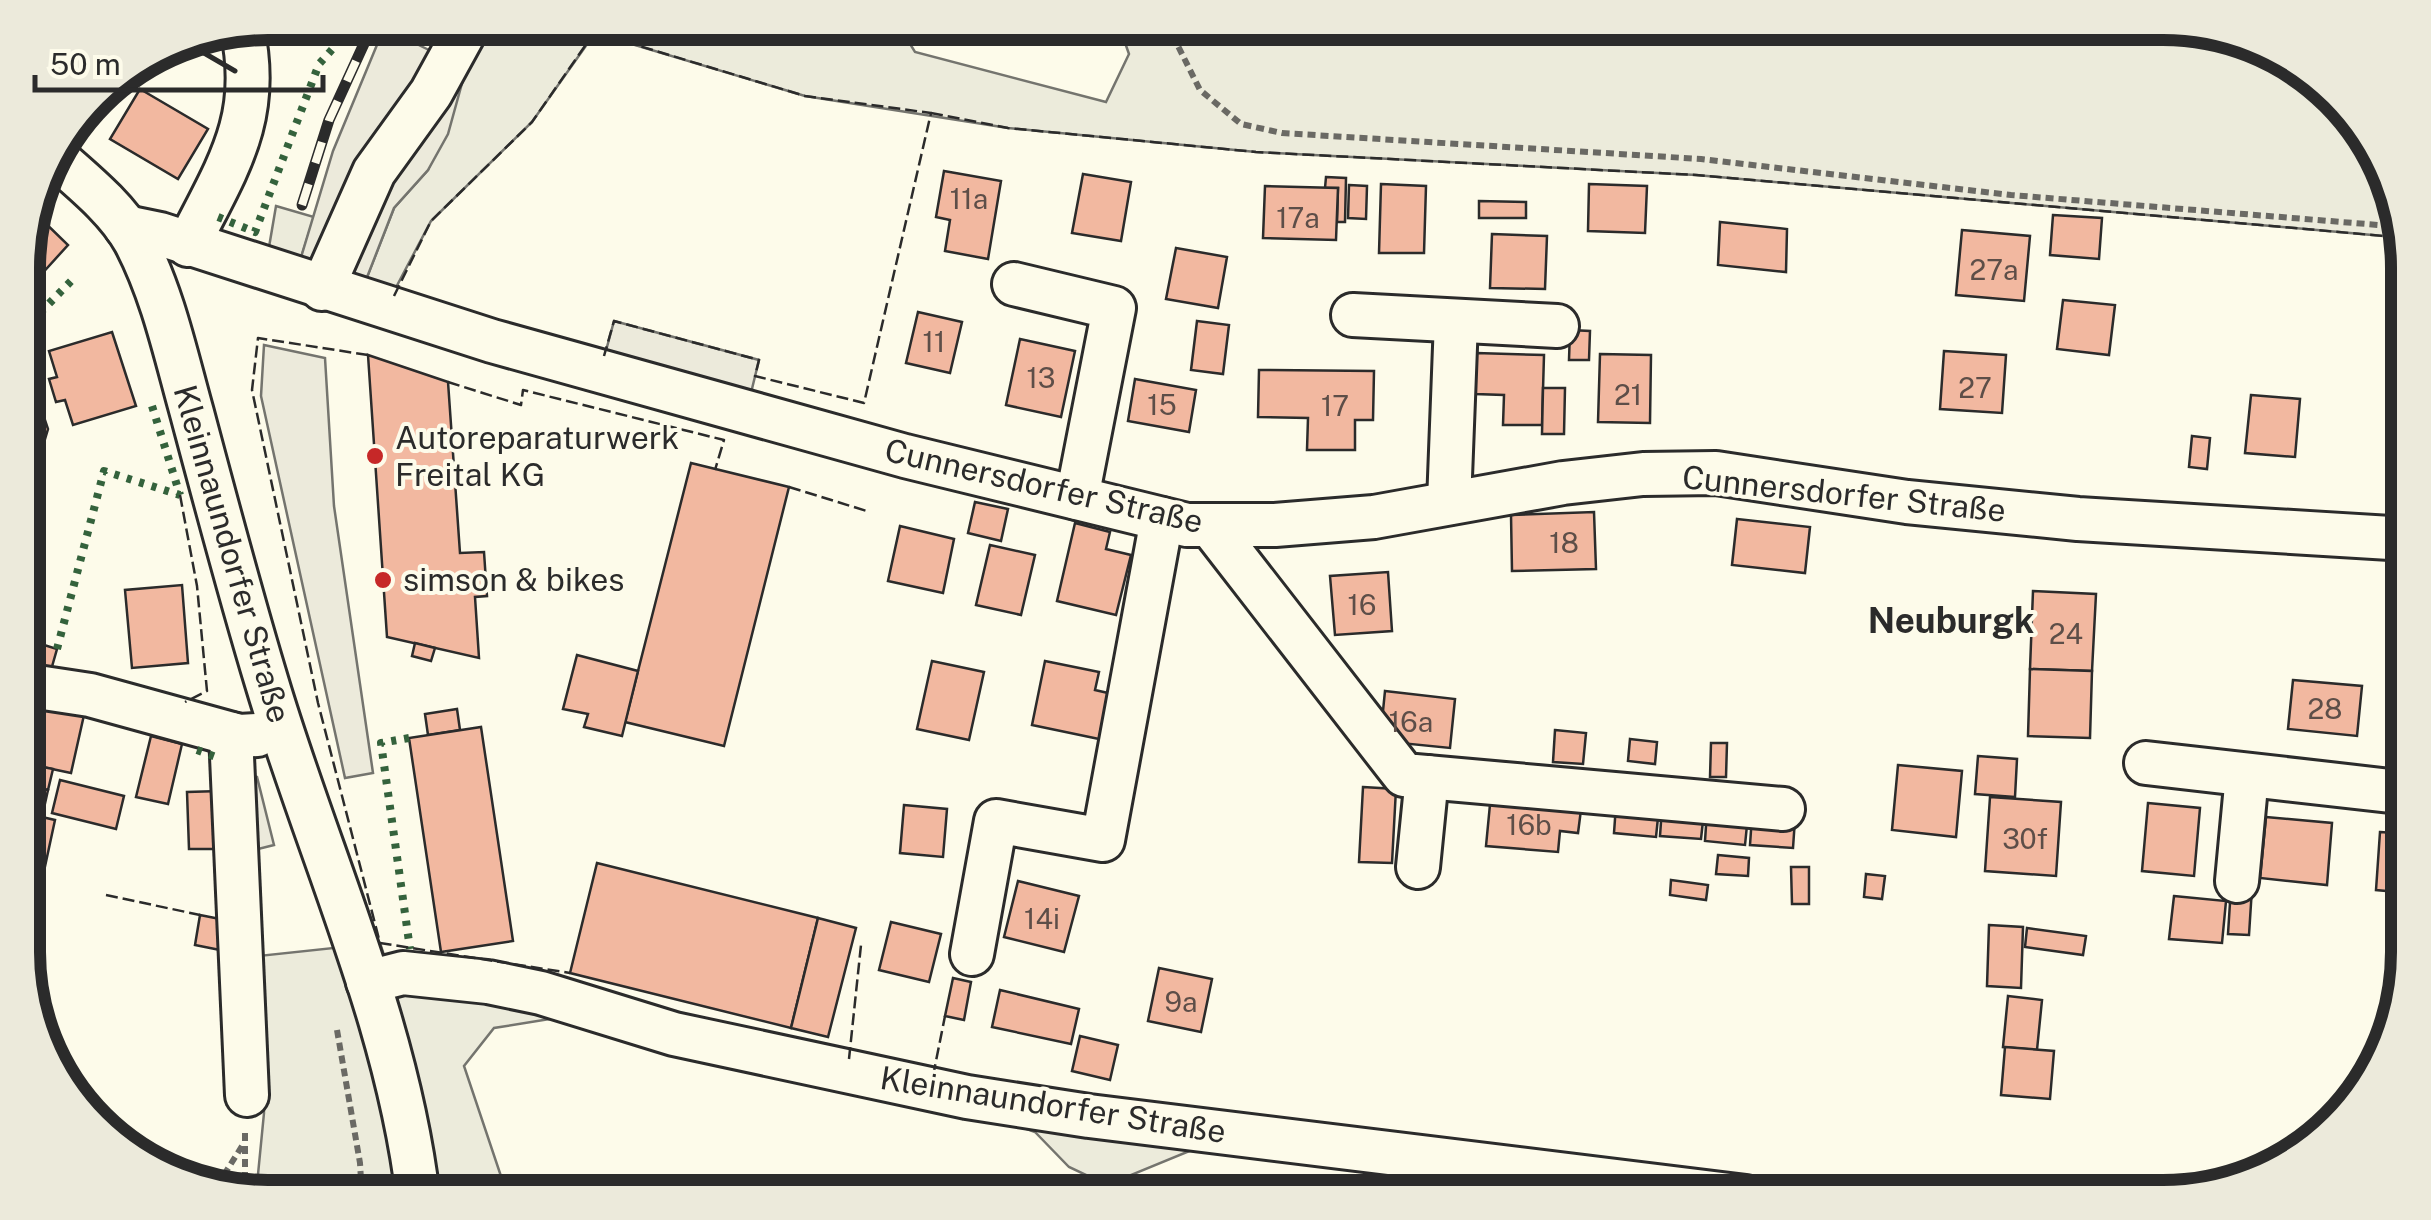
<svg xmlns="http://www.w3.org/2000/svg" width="2431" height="1220" viewBox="0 0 2431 1220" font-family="'Public Sans',sans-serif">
<rect width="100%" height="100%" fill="#fdfbea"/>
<g fill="#ecebdb" stroke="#74746e" stroke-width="2.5">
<polygon points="485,22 897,23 915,52 1106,102 1129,54 1118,23 2163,23 2271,48 2367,131 2406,238 1696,175 1256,152 1008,128 805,96 595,33 532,122 431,221 392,295 364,285 394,208 428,170"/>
<polygon points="276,206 314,217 299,264 268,253"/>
<polygon points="380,943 395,989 562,1017 494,1028 464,1066 508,1197 268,1197 256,1195 264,1113 258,956"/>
<polygon points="984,1114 1192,1150 1107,1185 1069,1167 1035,1132"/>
</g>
<g fill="#eceadb" stroke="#74746e" stroke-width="2.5">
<polygon points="384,28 435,53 464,76 448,134 428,170 394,208 364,285 299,264 333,151"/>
<polygon points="614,321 759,360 750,397 604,358"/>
<polygon points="264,345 325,358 334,506 373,773 345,778 261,396"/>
<polygon points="232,768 257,777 274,845 234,855"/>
</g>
<g fill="#f2b8a0" stroke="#2b2b2b" stroke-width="2.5">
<polygon points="140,89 208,129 178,179 110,139"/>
<polygon points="944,171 1001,181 988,259 945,251 950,220 936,217"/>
<polygon points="1083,174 1131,182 1121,241 1072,233"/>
<polygon points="1326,177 1346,178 1345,222 1337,222 1338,188 1325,188"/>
<polygon points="1381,184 1426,186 1424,253 1379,253"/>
<polygon points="1589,184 1647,186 1645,233 1588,231"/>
<polygon points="1349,185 1367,186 1366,219 1348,218"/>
<polygon points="1265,186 1338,188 1336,240 1263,238"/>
<polygon points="1479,201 1526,202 1526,218 1479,218"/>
<polygon points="34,212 68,245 29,288 23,282 23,251"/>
<polygon points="2053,215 2102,218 2099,259 2050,255"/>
<polygon points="1720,222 1787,229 1786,272 1718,265"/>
<polygon points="1962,230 2030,236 2024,301 1956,295"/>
<polygon points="1492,234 1547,236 1545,289 1490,288"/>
<polygon points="1176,248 1227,257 1218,308 1166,299"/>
<polygon points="2063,300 2115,305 2109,355 2057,349"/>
<polygon points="918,312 962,322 950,373 906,363"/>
<polygon points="1197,321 1229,325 1223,374 1191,370"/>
<polygon points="1570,330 1590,331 1589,360 1569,360"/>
<polygon points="112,332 136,406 73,425 65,400 56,402 49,379 57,377 49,351"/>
<polygon points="1020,339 1075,351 1061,417 1006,405"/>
<polygon points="1944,351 2006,355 2002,413 1940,409"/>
<polygon points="1476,353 1544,355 1542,425 1503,425 1504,395 1475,394"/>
<polygon points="1600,354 1651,355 1650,423 1598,422"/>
<polygon points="368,355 448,382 460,553 484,552 487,596 475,597 479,658 387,637"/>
<polygon points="1259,370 1374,371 1373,420 1355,420 1355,450 1307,450 1308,418 1258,417"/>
<polygon points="1135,379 1196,390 1189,432 1128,421"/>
<polygon points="1543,388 1565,388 1564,434 1542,434"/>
<polygon points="2251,395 2300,399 2295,457 2245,453"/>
<polygon points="23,409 43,414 48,429 40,456 24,451"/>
<polygon points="2192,436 2210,438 2207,469 2189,467"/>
<polygon points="691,463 789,487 724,746 625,722"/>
<polygon points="975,502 1008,509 1001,541 968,533"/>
<polygon points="1594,512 1596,569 1512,571 1511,515"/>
<polygon points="1737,519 1810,527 1805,573 1732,565"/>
<polygon points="1075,523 1110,532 1106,549 1131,555 1116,615 1057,601"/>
<polygon points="900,526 954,539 943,593 888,581"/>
<polygon points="990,545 1035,555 1021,615 976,605"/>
<polygon points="1388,572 1392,631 1335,635 1330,576"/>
<polygon points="182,585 188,663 132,668 125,590"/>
<polygon points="2033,591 2096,594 2092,671 2030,669"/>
<polygon points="415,643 435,648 431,661 412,656"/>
<polygon points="41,644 57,649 49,677 33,672"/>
<polygon points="577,655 638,671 622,736 584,727 588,714 563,709"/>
<polygon points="932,661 984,672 969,740 917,729"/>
<polygon points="1045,661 1099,672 1095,690 1108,693 1099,739 1032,725"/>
<polygon points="2030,669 2092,671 2090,738 2028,736"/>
<polygon points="2293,680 2362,686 2357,736 2288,729"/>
<polygon points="1385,691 1455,699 1450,748 1380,741"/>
<polygon points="46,707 84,715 71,773 33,765"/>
<polygon points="457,709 460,730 428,735 425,714"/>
<polygon points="481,727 513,941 441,952 409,738"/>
<polygon points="1555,730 1586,733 1583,764 1553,762"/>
<polygon points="151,736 182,744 168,804 136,797"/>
<polygon points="1630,739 1657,742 1655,764 1628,761"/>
<polygon points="1711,743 1727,743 1726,777 1710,777"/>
<polygon points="1978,756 2017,759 2015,797 1975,794"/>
<polygon points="33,765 53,769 48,790 29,786"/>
<polygon points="1898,765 1962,771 1956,837 1892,830"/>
<polygon points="60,780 124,796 116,829 52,813"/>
<polygon points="29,786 48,790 42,817 55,820 41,885 24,881 24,806"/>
<polygon points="1363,787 1396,789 1392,863 1359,862"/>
<polygon points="220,791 222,849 189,849 187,792"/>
<polygon points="1491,794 1582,802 1578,833 1560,831 1558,852 1486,846"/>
<polygon points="1990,797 2061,802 2056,876 1985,871"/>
<polygon points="2148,803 2200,808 2194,876 2142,871"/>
<polygon points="904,805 947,809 943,857 900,853"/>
<polygon points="1616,805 1659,808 1656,837 1614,833"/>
<polygon points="1662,808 1704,812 1701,839 1660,836"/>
<polygon points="1707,811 1748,815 1745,845 1705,841"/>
<polygon points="1752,816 1795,819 1793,848 1750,845"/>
<polygon points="2266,817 2332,823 2327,885 2260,878"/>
<polygon points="2380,832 2408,834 2408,893 2376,890"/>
<polygon points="1718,855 1749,858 1748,876 1716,874"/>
<polygon points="597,863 818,918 791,1028 570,973"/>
<polygon points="1791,867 1809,867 1809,904 1792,904"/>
<polygon points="1866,874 1885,876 1882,899 1864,897"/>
<polygon points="1671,880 1708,885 1706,900 1670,895"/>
<polygon points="1018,881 1079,896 1064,952 1004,937"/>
<polygon points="2231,887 2252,888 2249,935 2228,934"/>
<polygon points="2174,896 2226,901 2222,943 2169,939"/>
<polygon points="200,915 225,920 220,950 195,945"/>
<polygon points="818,918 856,928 828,1037 791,1028"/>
<polygon points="891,922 941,934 929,982 879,970"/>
<polygon points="1989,925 2023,927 2021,988 1987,986"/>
<polygon points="2027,928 2086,936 2083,955 2025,947"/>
<polygon points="1159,968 1212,979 1201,1032 1148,1021"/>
<polygon points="953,978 971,982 964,1020 945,1016"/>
<polygon points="1000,990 1079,1009 1071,1044 992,1027"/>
<polygon points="2008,996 2042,1000 2037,1050 2003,1047"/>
<polygon points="2377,1027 2391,1028 2384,1057 2375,1056"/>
<polygon points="1080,1036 1118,1045 1110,1080 1072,1071"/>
<polygon points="2005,1047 2054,1051 2050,1099 2001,1095"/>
</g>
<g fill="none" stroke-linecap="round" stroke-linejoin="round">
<defs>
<g id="minor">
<path d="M52,154C81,180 116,207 135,241C163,294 176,356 192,413C216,503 240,594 267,683C318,854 397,1019 418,1197"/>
<polyline points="126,227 160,234 492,341 905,456 1187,525 1275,525 1374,517 1563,483 1643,474 1716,473 1907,502 2078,519 2407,539"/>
<path d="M188,245C227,167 262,119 242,28"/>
<polyline points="1014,284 1114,308 1077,498"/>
<polyline points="322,289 374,172 431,93 470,22"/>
<polyline points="1353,315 1557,326"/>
<polyline points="1449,503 1456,321"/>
<polyline points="1210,525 1404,775 1783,809"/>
<polyline points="24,685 90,695 239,736 257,735"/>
<polyline points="231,734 247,1095"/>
<polyline points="2146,763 2408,793"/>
<polyline points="1418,867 1427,777"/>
<polyline points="2237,881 2247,775"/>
<polyline points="972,954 996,821 1103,840 1162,519"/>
<polyline points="368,982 403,973 488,982 541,993 674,1034 967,1097 1089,1116 1746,1197"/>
</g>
</defs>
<use href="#minor" stroke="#2b2b2b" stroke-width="48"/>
<g stroke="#6a6964" stroke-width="6" stroke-dasharray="8 5" stroke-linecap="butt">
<polyline points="1171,22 1178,46 1200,90 1241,124 1282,133 1701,159 2011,195 2403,227"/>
<polyline points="337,1030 360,1163 362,1197"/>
<polyline points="245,1133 245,1192"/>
<polyline points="217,1186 244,1143"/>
</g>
<use href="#minor" stroke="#fdfbea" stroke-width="42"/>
<defs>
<polyline id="rail" points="302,205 329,120 374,22"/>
</defs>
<use href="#rail" stroke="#2b2b2b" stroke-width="11"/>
<use href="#rail" stroke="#fdfbea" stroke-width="8" stroke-dasharray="22" stroke-linecap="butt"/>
<g stroke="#34623c" stroke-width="8" stroke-dasharray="5 8" stroke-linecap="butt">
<polyline points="218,217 255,232 319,64 337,44"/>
<polyline points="31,322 76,276"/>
<polyline points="152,406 180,495"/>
<polyline points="24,557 41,562"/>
<polyline points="57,649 104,471 180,495"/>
<polyline points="409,738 381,743 410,949"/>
<polyline points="197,750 216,757"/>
</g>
<g stroke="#2b2b2b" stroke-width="2.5" stroke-dasharray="12 5" stroke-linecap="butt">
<polyline points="560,22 805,96 931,113 864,403 755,376 759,360 614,321 604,356"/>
<polyline points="931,113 1008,128 1256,152 1696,175 2406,238"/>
<polyline points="73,126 118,76"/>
<polyline points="394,296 431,221 532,122 594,33"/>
<polyline points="23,330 31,322"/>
<polyline points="368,355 258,338 252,390 318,703 380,943 570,973"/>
<polyline points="448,382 521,405 523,390 724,440 715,470"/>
<polyline points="789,487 870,512"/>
<polyline points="180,495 197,586 207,691 185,702"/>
<polyline points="106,895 200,915"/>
<polyline points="849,1059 861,945"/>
<polyline points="933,1076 945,1016"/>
</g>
<polyline stroke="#2b2b2b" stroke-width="5" points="192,46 235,71"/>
</g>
<g fill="#c62828" stroke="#fdfbea" stroke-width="4">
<circle cx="375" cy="456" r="10"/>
<circle cx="383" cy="580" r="10"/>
</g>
<g text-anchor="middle" stroke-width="8" stroke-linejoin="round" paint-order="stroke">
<g font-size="28" fill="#5d4e48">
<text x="969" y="209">11a</text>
<text x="1298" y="228">17a</text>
<text x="1994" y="280">27a</text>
<text x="934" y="352">11</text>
<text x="1041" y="388">13</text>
<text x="1975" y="398">27</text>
<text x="1628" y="405">21</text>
<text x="1162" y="415">15</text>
<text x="1335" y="416">17</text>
<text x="1564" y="553">18</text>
<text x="1362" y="615">16</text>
<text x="2066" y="644">24</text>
<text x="2325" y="719">28</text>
<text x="1411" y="732">16a</text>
<text x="1529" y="835">16b</text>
<text x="2025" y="849">30f</text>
<text x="1042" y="929">14i</text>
<text x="1181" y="1012">9a</text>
</g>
<g font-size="32" fill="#2b2b2b" stroke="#fdfbea" text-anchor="start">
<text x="395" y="449">Autoreparaturwerk<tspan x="395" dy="37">Freital KG</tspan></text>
<text x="403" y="591">simson &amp; bikes</text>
</g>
<g font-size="32" fill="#2b2b2b" stroke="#fdfbea">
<text transform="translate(1044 486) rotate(13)" y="11">Cunnersdorfer Straße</text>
<text transform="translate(1844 494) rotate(6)" y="11">Cunnersdorfer Straße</text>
<text transform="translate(232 554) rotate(74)" y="11">Kleinnaundorfer Straße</text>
<text transform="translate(1053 1105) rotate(9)" y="11">Kleinnaundorfer Straße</text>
</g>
<g font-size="35" font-weight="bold" fill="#2b2b2b" stroke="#fdfbea">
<text x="1951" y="633">Neuburgk</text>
</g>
</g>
<path d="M0 0H2431V1220H0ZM268 40H2163A228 228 0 0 1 2391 268V952A228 228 0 0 1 2163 1180H268A228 228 0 0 1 40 952V268A228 228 0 0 1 268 40Z" fill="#eceadb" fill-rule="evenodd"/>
<path fill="none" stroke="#2b2b2b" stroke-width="12" d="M268 40H2163A228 228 0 0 1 2391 268V952A228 228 0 0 1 2163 1180H268A228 228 0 0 1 40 952V268A228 228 0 0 1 268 40Z"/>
<path d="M35 75v15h288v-15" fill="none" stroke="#2b2b2b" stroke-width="5"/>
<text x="50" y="75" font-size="30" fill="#2b2b2b" stroke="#fdfbea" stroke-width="8" paint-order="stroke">50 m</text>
</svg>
